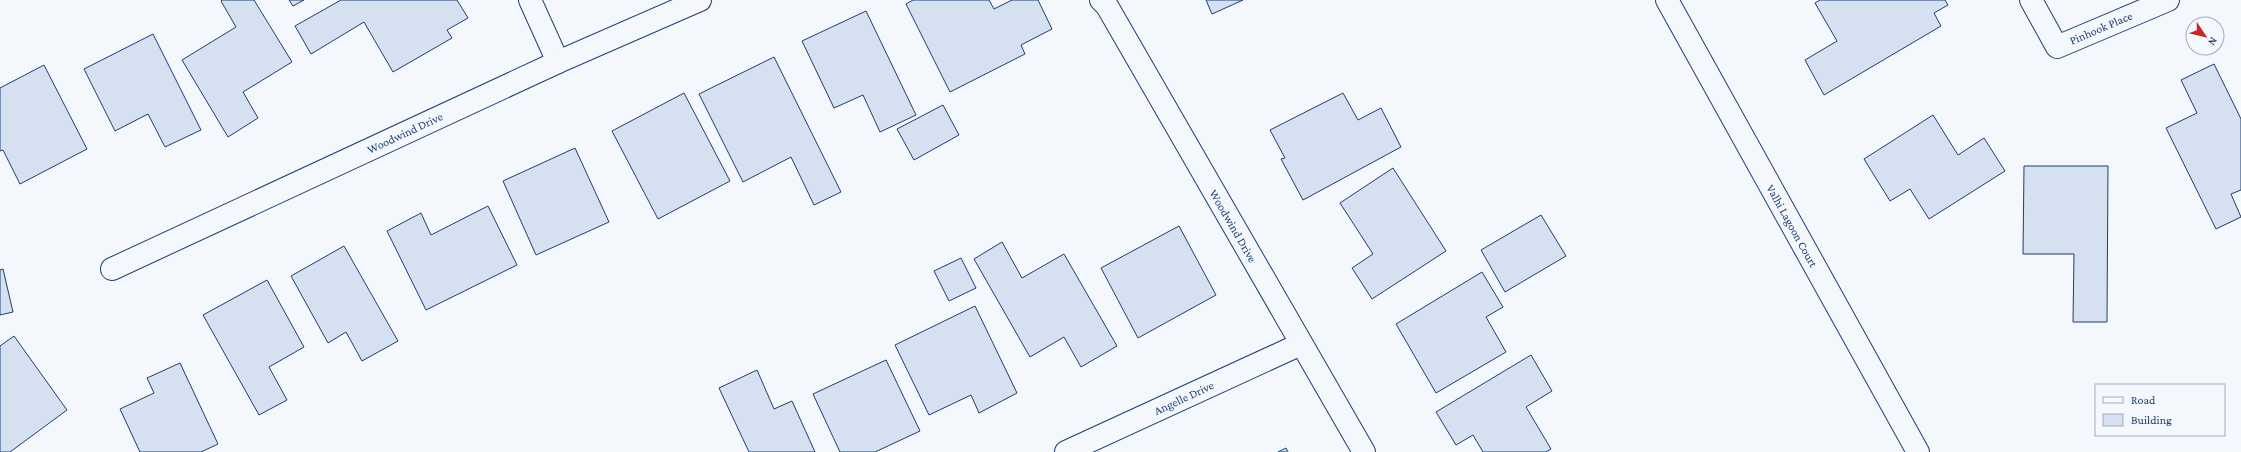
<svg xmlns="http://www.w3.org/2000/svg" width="2241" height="452" viewBox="0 0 2241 452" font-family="'Crimson Pro',serif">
<rect width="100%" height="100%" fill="#f4f7fb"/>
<g fill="#d5e0f0" stroke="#1d3f73">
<polygon points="222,0 254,0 292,62 243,92 258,118 228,137 182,60 236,27 221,1"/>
<polygon points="289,0 304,0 293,6"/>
<polygon points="341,0 457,0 468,18 447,30 452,38 393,72 364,22 311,54 295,26"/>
<polygon points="913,0 989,0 994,9 1012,0 1038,0 1052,29 1021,45 1025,54 950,92 906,4"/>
<polygon points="1206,0 1243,0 1212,14"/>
<polygon points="1820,0 1945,0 1948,5 1934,13 1941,26 1824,95 1805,60 1837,41 1815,3"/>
<polygon points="866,11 916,115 880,132 863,95 834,108 802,41"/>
<polygon points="153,34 201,130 165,147 148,114 115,131 84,69"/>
<polygon points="774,57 841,192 814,205 791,157 743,182 699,94"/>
<polygon points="2214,64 2241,119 2241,190 2231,194 2241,217 2216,229 2166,128 2197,113 2181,80"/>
<polygon points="44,65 87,149 20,184 3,150 0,151 0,88"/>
<polygon points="684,93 730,181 658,219 612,131"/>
<polygon points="1343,93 1358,120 1381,108 1401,147 1303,200 1281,159 1285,158 1270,130"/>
<polygon points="943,105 959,135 914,160 897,129"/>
<polygon points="1933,115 1958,155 1984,138 2005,171 1929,219 1910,189 1890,201 1864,159"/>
<polygon points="575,148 609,222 536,255 503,181"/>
<polygon points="2024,166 2108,166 2107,322 2073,322 2074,254 2023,254"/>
<polygon points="1393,168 1446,251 1372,299 1352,268 1373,254 1340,203"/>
<polygon points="488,206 517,265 426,310 387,231 421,213 431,235"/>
<polygon points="1541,215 1566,256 1505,292 1481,250"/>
<polygon points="1179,226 1216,295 1138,338 1101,268"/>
<polygon points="1002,242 1022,278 1064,254 1117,346 1081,367 1064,337 1030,357 974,259"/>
<polygon points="344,246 398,341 362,361 346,332 328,343 291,276"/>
<polygon points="961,258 976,288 949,301 934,271"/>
<polygon points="3,269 13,312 0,315 0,270"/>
<polygon points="1482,272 1503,307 1486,317 1506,352 1436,393 1396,324"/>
<polygon points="267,280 304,347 269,367 287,400 259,415 203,315"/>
<polygon points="975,306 1017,393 979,413 971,395 929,415 895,345"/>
<polygon points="14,336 67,410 10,452 0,452 0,346"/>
<polygon points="1531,355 1552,391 1526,407 1551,449 1546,452 1483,452 1473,435 1456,445 1436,412"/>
<polygon points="886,360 920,431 875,452 840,452 813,394"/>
<polygon points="180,363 218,444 201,452 140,452 120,409 154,393 147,378"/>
<polygon points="757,370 774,409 792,401 815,452 749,452 719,388"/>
<polygon points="1286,448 1288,452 1278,452"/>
</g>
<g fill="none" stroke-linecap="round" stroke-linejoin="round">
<defs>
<g id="street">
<polyline points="530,0 558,62"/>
<polyline points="1101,0 1107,6 1364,452"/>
<polyline points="1667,0 1918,452"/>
<polyline points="2031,0 2057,47 2168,0"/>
<polyline points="112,269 558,62 700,0"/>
<polyline points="1066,452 1301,344"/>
</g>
</defs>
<use href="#street" stroke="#1d3f73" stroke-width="24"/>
<use href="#street" stroke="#f4f7fb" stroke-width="22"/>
</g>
<g text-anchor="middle" stroke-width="3" stroke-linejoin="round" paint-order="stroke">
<g font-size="12" fill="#1d3f73" stroke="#f4f7fb">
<text transform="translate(2101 28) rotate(-23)" y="4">Pinhook Place</text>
<text transform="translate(405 133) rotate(-25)" y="4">Woodwind Drive</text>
<text transform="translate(1233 226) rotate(60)" y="4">Woodwind Drive</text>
<text transform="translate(1792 226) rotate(61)" y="4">Valhi Lagoon Court</text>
<text transform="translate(1184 398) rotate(-25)" y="4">Angelle Drive</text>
</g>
</g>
<rect x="2095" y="384" width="130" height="52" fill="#f4f7fb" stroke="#9eadc5"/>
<rect x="2103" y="397" width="20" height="6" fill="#f4f7fb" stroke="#9eadc5"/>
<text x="2131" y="404" font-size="12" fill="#1d3f73">Road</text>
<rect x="2103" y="414" width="20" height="12" fill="#d5e0f0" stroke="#9eadc5"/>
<text x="2131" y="424" font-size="12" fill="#1d3f73">Building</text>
<g transform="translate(2205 36) rotate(125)"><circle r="19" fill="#f4f7fb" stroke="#9eadc5"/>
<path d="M0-3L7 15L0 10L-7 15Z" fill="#c62828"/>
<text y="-6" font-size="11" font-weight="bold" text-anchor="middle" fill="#1d3f73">N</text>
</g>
</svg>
